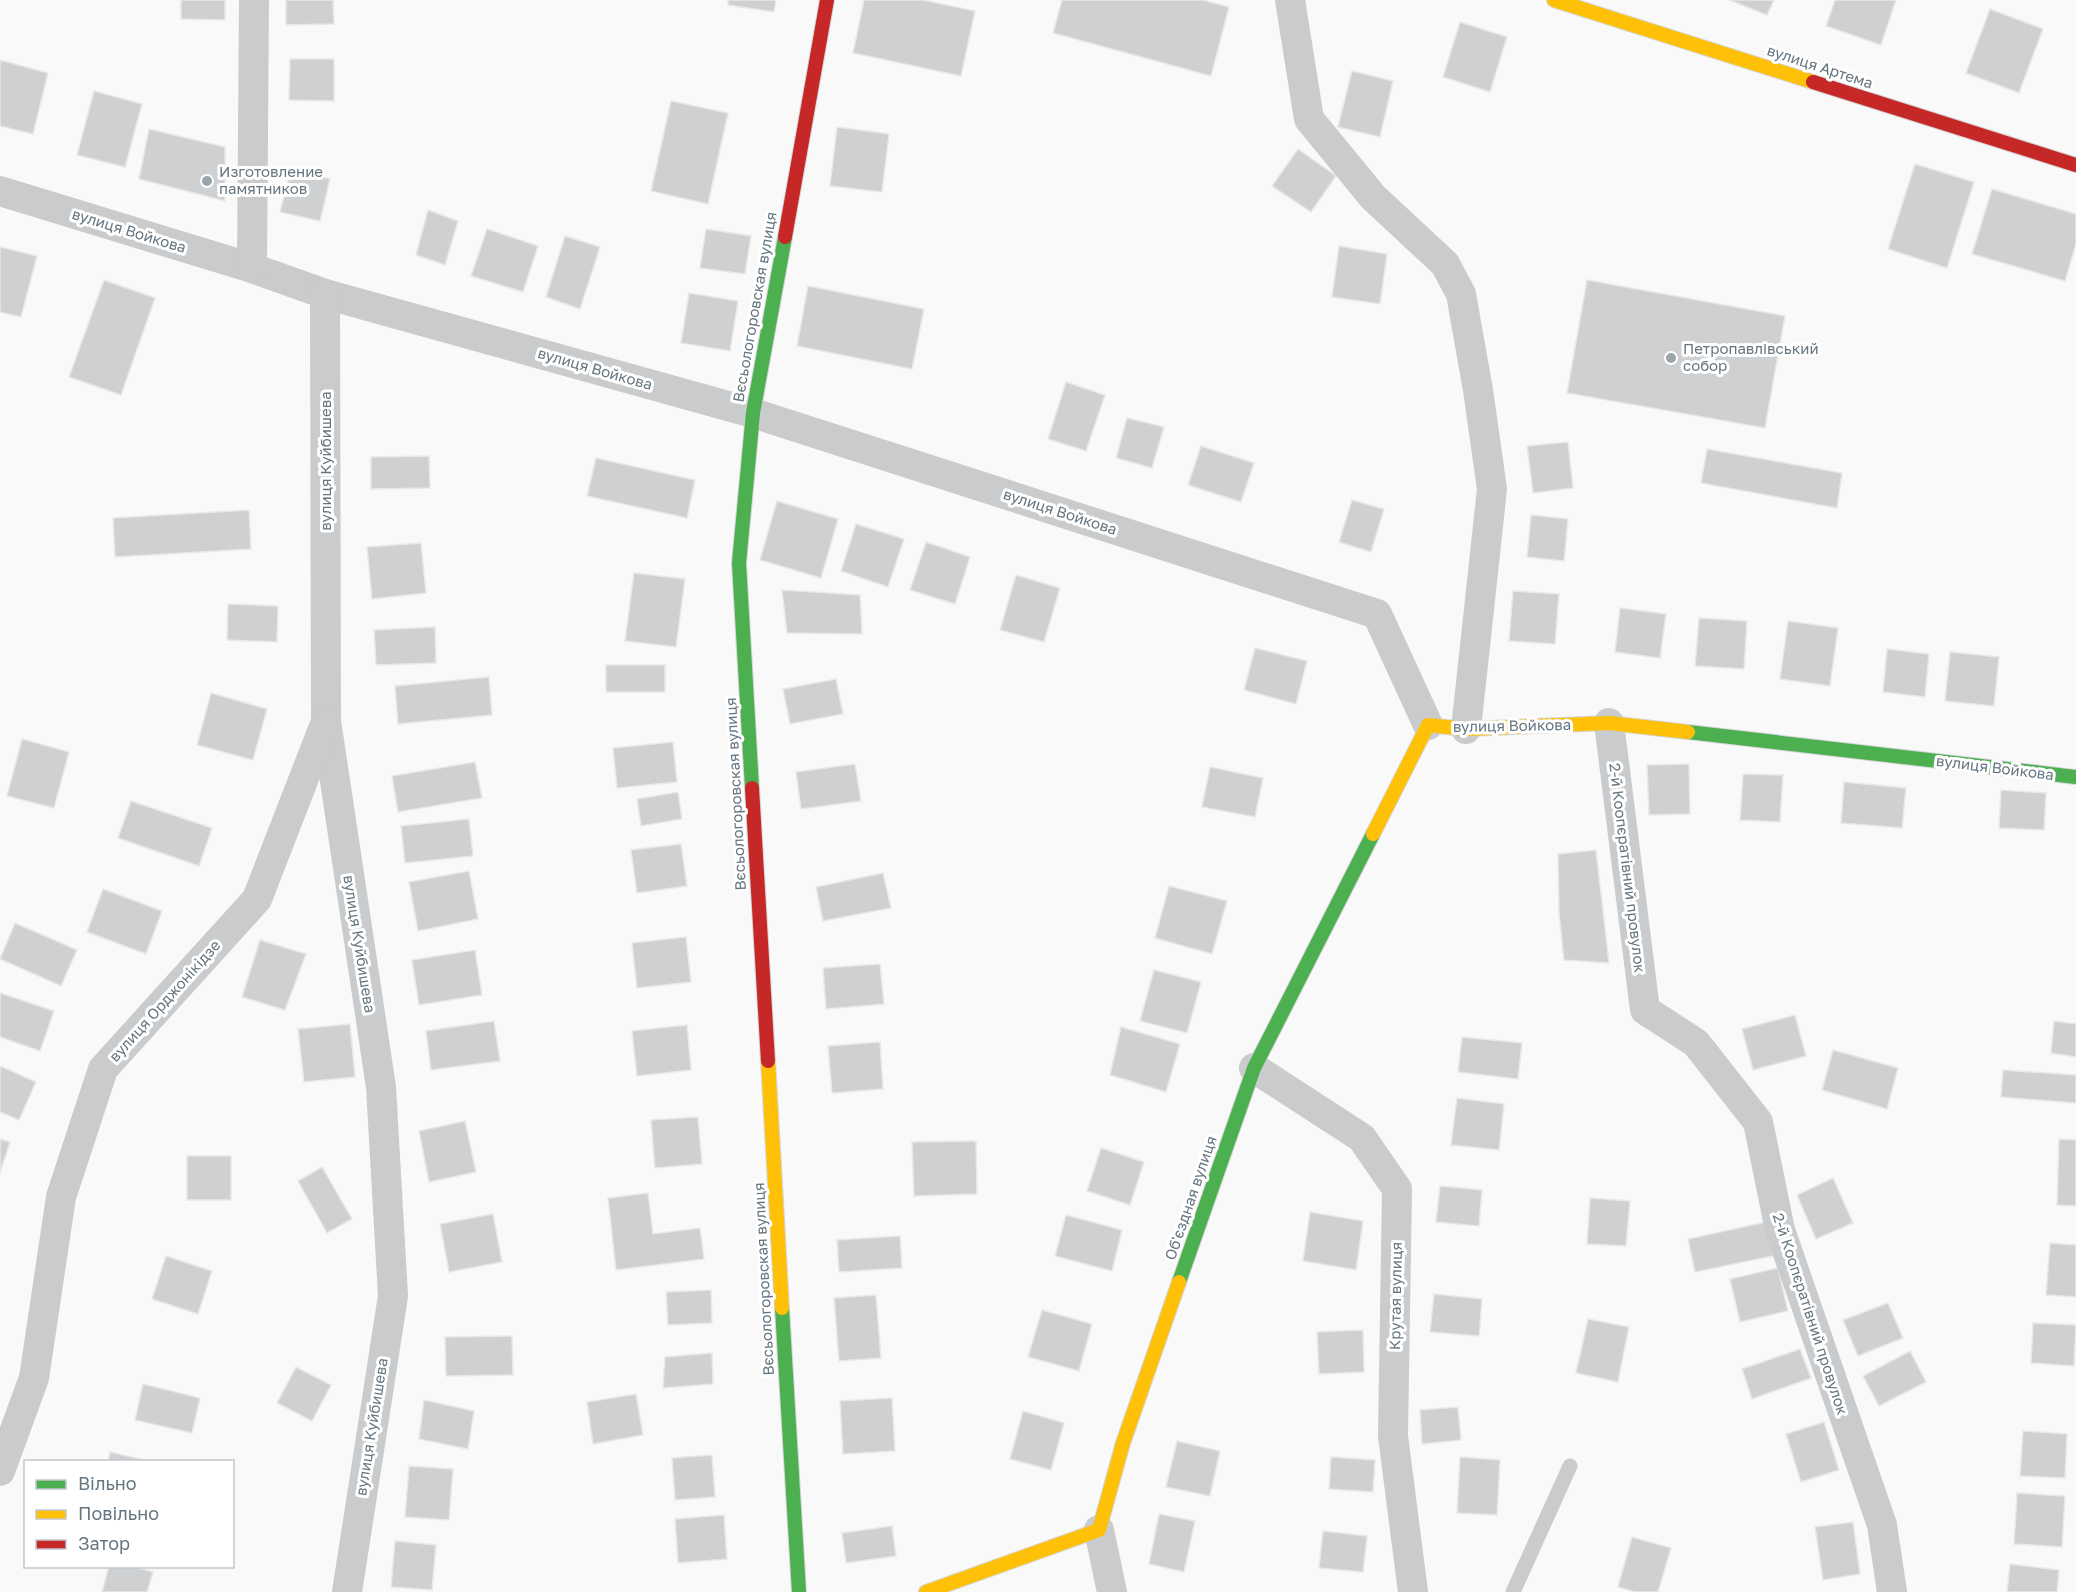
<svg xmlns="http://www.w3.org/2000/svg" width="2076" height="1592" viewBox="0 0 2076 1592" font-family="'Golos Text',sans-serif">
<rect width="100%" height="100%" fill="#f9f9f9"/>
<g fill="#ced0d1" stroke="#e8e8e8" stroke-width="1.5">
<polygon points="181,0 225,0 225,20 181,19"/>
<polygon points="286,0 333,0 334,24 286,25"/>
<polygon points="728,0 776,0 774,12 728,5"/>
<polygon points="864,0 923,0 975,11 961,76 853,53"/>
<polygon points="1062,0 1203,0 1229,7 1211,76 1053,33"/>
<polygon points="1729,0 1774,0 1767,15"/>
<polygon points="1835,0 1896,0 1881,45 1826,26"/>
<polygon points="1990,9 2043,29 2019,93 1966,73"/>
<polygon points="1460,22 1507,37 1490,92 1443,77"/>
<polygon points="290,59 334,59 334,101 289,100"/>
<polygon points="0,60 48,73 33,134 0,126"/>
<polygon points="1352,71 1393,81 1380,137 1338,127"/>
<polygon points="94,91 142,104 125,167 77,155"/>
<polygon points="671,101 728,113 708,204 651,191"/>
<polygon points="837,127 889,134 882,192 830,186"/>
<polygon points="149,129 225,147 225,201 139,179"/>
<polygon points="1298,149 1336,176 1311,212 1272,186"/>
<polygon points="1915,164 1974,182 1947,268 1888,249"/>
<polygon points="291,169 330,179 320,221 280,212"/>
<polygon points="1992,189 2076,214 2076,244 2065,281 1972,254"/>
<polygon points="428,210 458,221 445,265 416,255"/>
<polygon points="487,229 538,246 523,292 471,276"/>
<polygon points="706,229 751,236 745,274 700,268"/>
<polygon points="565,236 600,247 580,309 546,297"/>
<polygon points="1339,246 1387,254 1380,304 1332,297"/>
<polygon points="0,247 37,256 21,317 0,312"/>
<polygon points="104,280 155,298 121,395 69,377"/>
<polygon points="1587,280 1785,316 1765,428 1567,393"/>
<polygon points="808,286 924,309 912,369 797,346"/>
<polygon points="689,293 738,301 730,351 681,343"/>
<polygon points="1066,382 1105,395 1086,451 1048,439"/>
<polygon points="1127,418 1164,427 1152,468 1116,458"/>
<polygon points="1568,442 1573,488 1533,493 1527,446"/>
<polygon points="1201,446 1254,463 1241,502 1188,485"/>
<polygon points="1707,449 1842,473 1837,508 1701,483"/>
<polygon points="429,456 430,488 371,489 371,457"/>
<polygon points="596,458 695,480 687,518 587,496"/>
<polygon points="1352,500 1384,509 1371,552 1339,542"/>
<polygon points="777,501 838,519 821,578 760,560"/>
<polygon points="249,510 251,549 115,557 113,518"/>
<polygon points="1531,515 1568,519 1564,561 1527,557"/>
<polygon points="856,524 904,539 888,587 841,571"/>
<polygon points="926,542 970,557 955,604 910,590"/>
<polygon points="421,543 426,593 372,599 367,547"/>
<polygon points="634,573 685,579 676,647 625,641"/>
<polygon points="1016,575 1060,588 1044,642 1000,630"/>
<polygon points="782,590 860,595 862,634 787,633"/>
<polygon points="1513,591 1559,594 1555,644 1509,641"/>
<polygon points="228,604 278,606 277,642 227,640"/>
<polygon points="1620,608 1666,614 1660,658 1615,652"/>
<polygon points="1699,618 1747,621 1744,669 1695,666"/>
<polygon points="1788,621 1838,628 1830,686 1780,679"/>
<polygon points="435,627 436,663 376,665 374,630"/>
<polygon points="1255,648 1307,661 1296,704 1244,690"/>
<polygon points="1887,649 1929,654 1925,697 1883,692"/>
<polygon points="1950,652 1999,657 1994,706 1945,701"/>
<rect x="606" y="665" width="59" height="27"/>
<polygon points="489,677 492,715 398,724 395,686"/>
<polygon points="836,679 843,714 790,724 783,689"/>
<polygon points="211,693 267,709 253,760 197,745"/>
<polygon points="22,739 69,752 54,808 7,796"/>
<polygon points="673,742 677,782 617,788 613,748"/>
<polygon points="475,762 482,798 398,812 392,776"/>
<polygon points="855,764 861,801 801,809 796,772"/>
<polygon points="1689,764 1690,814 1649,815 1647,765"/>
<polygon points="1210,767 1263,778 1255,817 1202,807"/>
<polygon points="1743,774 1783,775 1780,822 1740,820"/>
<polygon points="1844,782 1906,788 1902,828 1841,823"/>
<polygon points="2001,790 2046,793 2044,830 1999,828"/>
<polygon points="678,792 682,819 641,826 637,799"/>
<polygon points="131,801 212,828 199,866 118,838"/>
<polygon points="469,819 473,856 405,863 401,826"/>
<polygon points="681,844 687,886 637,893 631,850"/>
<polygon points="1596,850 1609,963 1564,960 1559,913 1558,854"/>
<polygon points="469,871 478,919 418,931 409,882"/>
<polygon points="883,873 891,908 823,921 816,887"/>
<polygon points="1169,886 1227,901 1212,954 1155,938"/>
<polygon points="103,889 162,911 146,954 87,932"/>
<polygon points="15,923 77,950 61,986 0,959"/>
<polygon points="686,937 691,982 637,988 632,943"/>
<polygon points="260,940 306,954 285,1010 242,997"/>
<polygon points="475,950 482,995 419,1005 412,960"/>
<polygon points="880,964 884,1004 826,1009 823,968"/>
<polygon points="1154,970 1201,982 1187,1033 1140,1021"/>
<polygon points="0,993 54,1011 40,1051 0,1037"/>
<polygon points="1795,1015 1806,1056 1753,1070 1742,1029"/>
<polygon points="494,1021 500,1061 431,1070 426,1031"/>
<polygon points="2054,1021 2076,1024 2076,1057 2051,1053"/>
<polygon points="350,1024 355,1077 304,1082 298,1029"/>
<polygon points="687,1025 691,1070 637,1076 632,1031"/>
<polygon points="1121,1027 1180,1044 1166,1092 1110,1075"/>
<polygon points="1462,1037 1522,1043 1518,1079 1458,1072"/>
<polygon points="880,1042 883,1089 832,1093 828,1046"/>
<polygon points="1833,1050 1898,1068 1887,1109 1822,1090"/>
<polygon points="0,1066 36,1082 19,1120 0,1112"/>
<polygon points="2003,1070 2076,1075 2076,1103 2001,1097"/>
<polygon points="1457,1098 1504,1104 1499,1150 1451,1145"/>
<polygon points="698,1117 702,1164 655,1168 651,1120"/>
<polygon points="465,1121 476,1172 429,1182 419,1131"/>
<polygon points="0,1139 10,1142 0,1173"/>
<polygon points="2059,1139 2076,1140 2076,1206 2057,1205"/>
<polygon points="976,1141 977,1194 914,1196 912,1142"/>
<polygon points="1101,1148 1144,1162 1130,1205 1087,1191"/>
<rect x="187" y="1156" width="44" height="44"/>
<polygon points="322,1167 352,1219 327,1233 298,1181"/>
<polygon points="1833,1178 1853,1223 1816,1239 1797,1195"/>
<polygon points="1440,1186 1482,1190 1479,1226 1436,1222"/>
<polygon points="648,1193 653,1234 700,1228 704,1259 616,1270 608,1198"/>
<polygon points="1590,1198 1630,1201 1626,1246 1587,1244"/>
<polygon points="1310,1212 1363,1221 1356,1270 1303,1261"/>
<polygon points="493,1214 502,1262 449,1272 440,1224"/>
<polygon points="1066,1215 1122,1230 1112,1271 1055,1256"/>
<polygon points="1766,1222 1773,1256 1695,1272 1688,1239"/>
<polygon points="900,1236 902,1268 839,1272 837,1240"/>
<polygon points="2050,1243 2076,1245 2076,1297 2046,1295"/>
<polygon points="166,1256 212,1271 198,1314 152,1299"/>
<polygon points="1778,1268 1788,1311 1740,1322 1730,1279"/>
<polygon points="711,1290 712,1323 668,1325 666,1292"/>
<polygon points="1434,1294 1482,1299 1479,1336 1430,1332"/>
<polygon points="876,1295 881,1358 839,1361 834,1298"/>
<polygon points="1888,1303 1903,1338 1858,1356 1843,1320"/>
<polygon points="1042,1310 1092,1324 1079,1371 1028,1357"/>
<polygon points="1588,1319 1629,1327 1618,1382 1576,1373"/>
<polygon points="2033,1323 2076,1325 2074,1366 2031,1363"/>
<polygon points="1363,1330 1364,1372 1319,1374 1317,1332"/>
<polygon points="512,1336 513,1375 446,1376 445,1337"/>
<polygon points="1800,1349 1811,1378 1752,1399 1742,1369"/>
<polygon points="1910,1351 1926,1382 1879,1406 1863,1376"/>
<polygon points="712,1353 713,1384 663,1388 665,1357"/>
<polygon points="296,1367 331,1385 312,1421 277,1403"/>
<polygon points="143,1384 200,1398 192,1433 135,1420"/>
<polygon points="636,1394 643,1435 593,1444 587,1402"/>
<polygon points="892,1398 895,1451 843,1454 840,1401"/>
<polygon points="424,1400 474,1411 468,1449 419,1439"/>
<polygon points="1458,1407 1461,1440 1422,1444 1420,1410"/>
<polygon points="1023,1411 1064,1423 1051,1470 1010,1459"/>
<polygon points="1824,1422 1839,1470 1801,1482 1786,1434"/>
<polygon points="2023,1431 2067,1434 2065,1478 2020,1476"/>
<polygon points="1177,1441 1220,1451 1210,1496 1166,1487"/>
<polygon points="110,1452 153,1462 108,1462"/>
<polygon points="712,1455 715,1497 675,1500 672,1458"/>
<polygon points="1331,1457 1375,1460 1373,1492 1329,1489"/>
<polygon points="1460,1457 1500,1460 1497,1515 1457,1513"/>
<polygon points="409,1466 453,1469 449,1520 405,1517"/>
<polygon points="2017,1493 2065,1496 2062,1547 2014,1544"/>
<polygon points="1159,1514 1195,1521 1184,1572 1149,1564"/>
<polygon points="724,1515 727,1559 678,1563 675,1519"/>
<polygon points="1853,1522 1860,1574 1823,1580 1815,1527"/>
<polygon points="892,1526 896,1556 846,1563 842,1533"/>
<polygon points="1323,1531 1367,1536 1363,1572 1319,1568"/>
<polygon points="1632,1537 1671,1548 1658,1592 1635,1592 1618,1587"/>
<polygon points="395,1541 436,1545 432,1590 391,1587"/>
<polygon points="2010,1564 2059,1570 2057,1592 2007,1592"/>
<polygon points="109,1566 132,1566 153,1572 147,1592 102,1592"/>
</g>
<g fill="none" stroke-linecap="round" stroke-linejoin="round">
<defs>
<g id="fast">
<polyline points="1688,732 2076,777"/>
<polyline points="752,788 739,563 753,413 785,237"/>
<polyline points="1179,1282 1254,1068 1373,834"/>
<polyline points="782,1308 799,1592"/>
</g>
<g id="slow">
<polyline points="1554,0 1813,82"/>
<polyline points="1373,834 1428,725 1466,729 1609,723 1688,732"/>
<polyline points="768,1061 782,1308"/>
<polyline points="926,1592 1099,1530 1123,1443 1179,1282"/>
</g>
<g id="jam">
<polyline points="1813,82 2076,165"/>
<polyline points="785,237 827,0"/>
<polyline points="752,788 768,1061"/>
</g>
</defs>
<use href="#fast" stroke="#d5d6d7" stroke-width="16"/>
<use href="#slow" stroke="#d5d6d7" stroke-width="16"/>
<use href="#jam" stroke="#d5d6d7" stroke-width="16"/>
<polyline stroke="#cacbcc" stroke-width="15" points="1513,1592 1570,1466"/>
<g stroke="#cacbcc" stroke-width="30">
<polyline points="1290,0 1309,119 1373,197 1445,264 1461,294 1478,390 1492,489 1466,729"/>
<polyline points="0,191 252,268 325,294 753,413 1377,614 1428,725"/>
<polyline points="252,268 254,0"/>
<polyline points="325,294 326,721 381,1087 393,1296 347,1592"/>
<polyline points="1609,723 1645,1010 1696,1043 1758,1122 1780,1230 1882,1525 1892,1592"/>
<polyline points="1254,1068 1362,1138 1397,1189 1393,1436 1413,1592"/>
<polyline points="0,1471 34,1378 61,1197 103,1069 257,899 325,724"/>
<polyline points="1099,1530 1112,1592"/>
</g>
<use href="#fast" stroke="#4caf50" stroke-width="14"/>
<use href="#slow" stroke="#ffc107" stroke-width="14"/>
<use href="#jam" stroke="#c62828" stroke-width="14"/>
</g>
<g fill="#99a4ab" stroke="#fff" stroke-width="2">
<circle cx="207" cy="181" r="6"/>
<circle cx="1671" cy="358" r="6"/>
</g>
<g text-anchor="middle" stroke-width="6" stroke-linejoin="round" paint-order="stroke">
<g font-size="15" fill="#667681" stroke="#fff">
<text transform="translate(1820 67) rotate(18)" y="5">вулиця Артема</text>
<text transform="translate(129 231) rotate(17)" y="5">вулиця Войкова</text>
<text transform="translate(755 307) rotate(-80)" y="5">Вєсьологоровская вулиця</text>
<text transform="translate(595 369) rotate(16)" y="5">вулиця Войкова</text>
<text transform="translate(326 461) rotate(-90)" y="5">вулиця Куйбишева</text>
<text transform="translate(1060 512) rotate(18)" y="5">вулиця Войкова</text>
<text transform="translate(1512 726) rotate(-1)" y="5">вулиця Войкова</text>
<text transform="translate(1995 768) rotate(7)" y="5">вулиця Войкова</text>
<text transform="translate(736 794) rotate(-93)" y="5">Вєсьологоровская вулиця</text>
<text transform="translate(1627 868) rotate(83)" y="5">2-й Коопєратівний провулок</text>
<text transform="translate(359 944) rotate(81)" y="5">вулиця Куйбишева</text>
<text transform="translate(165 1001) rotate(-48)" y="5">вулиця Орджонікідзе</text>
<text transform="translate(1191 1198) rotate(-71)" y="5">Об'єздная вулиця</text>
<text transform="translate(764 1279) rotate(-93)" y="5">Вєсьологоровская вулиця</text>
<text transform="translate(1396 1296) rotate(-89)" y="5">Крутая вулиця</text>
<text transform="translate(1810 1314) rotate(72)" y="5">2-й Коопєратівний провулок</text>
<text transform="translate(372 1427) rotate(-81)" y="5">вулиця Куйбишева</text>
</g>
<g font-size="15" fill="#667681" stroke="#fff" text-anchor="start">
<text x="219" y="177">Изготовление<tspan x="219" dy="17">памятников</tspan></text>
<text x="1683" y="354">Петропавлівський<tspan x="1683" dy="17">собор</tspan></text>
</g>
</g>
<rect x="24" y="1460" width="210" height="108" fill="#ffffff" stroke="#c2c8cd" stroke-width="1.5"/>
<rect x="36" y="1480" width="30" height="9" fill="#4caf50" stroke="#c2c8cd" stroke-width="1.5"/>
<text x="78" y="1490" font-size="18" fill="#667681">Вільно</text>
<rect x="36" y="1510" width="30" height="9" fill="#ffc107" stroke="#c2c8cd" stroke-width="1.5"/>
<text x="78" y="1520" font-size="18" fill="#667681">Повільно</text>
<rect x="36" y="1540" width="30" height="9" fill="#c62828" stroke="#c2c8cd" stroke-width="1.5"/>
<text x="78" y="1550" font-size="18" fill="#667681">Затор</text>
</svg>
